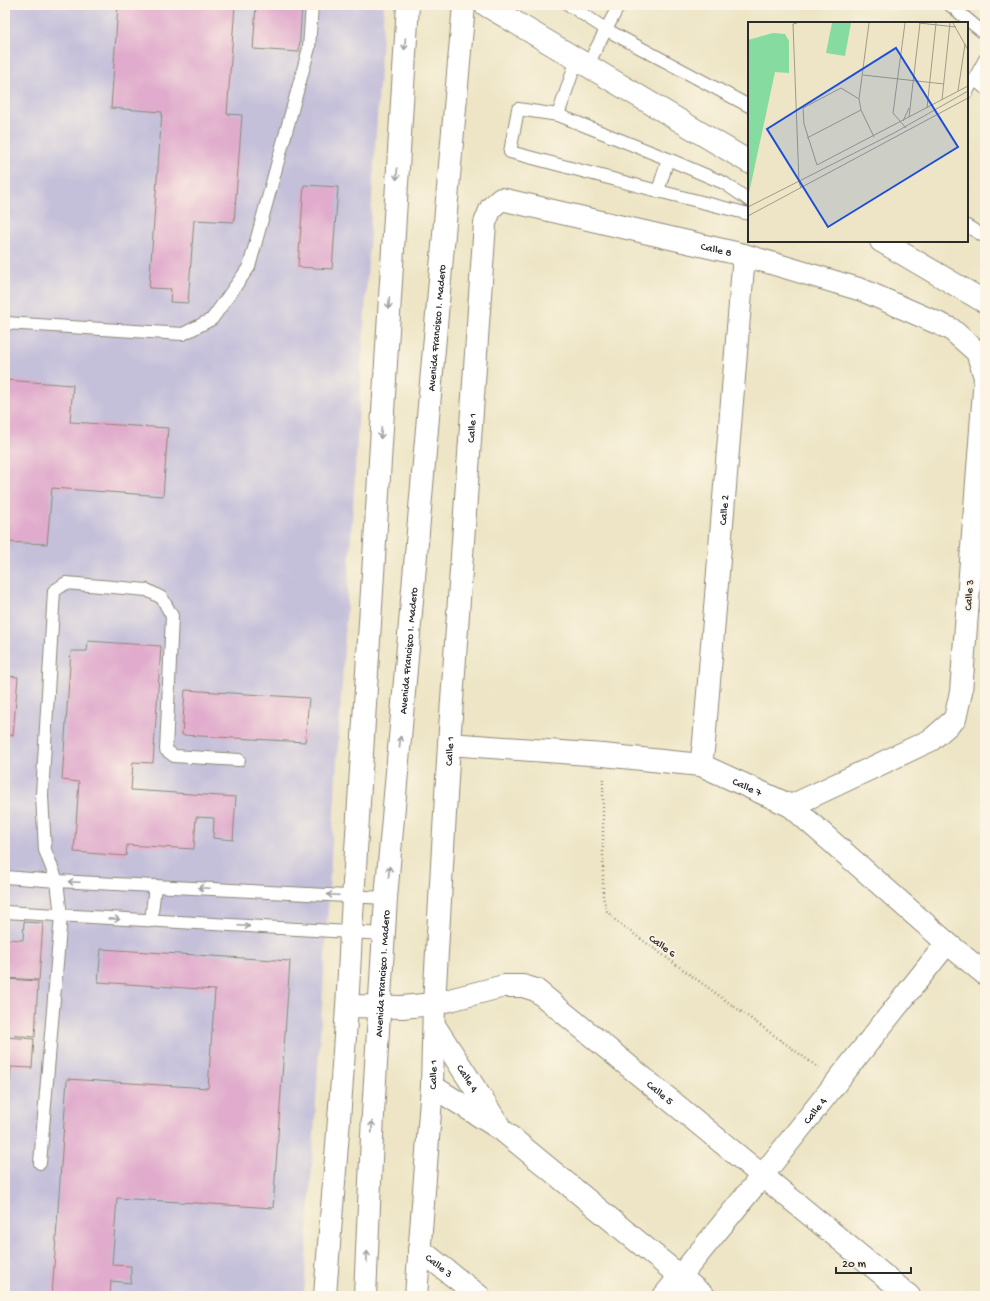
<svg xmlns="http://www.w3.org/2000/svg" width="990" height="1301" viewBox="0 0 990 1301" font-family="'Gochi Hand',sans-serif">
<rect width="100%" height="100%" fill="#fcf5e5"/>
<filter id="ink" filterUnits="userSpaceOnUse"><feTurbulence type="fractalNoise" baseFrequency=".025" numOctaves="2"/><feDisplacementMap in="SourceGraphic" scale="8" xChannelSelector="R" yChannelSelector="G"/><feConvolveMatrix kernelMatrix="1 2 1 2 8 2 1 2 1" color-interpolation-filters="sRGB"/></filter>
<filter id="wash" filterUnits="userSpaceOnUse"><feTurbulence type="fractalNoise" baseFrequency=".012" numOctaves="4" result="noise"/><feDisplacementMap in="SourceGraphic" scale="16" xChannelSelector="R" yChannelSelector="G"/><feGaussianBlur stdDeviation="0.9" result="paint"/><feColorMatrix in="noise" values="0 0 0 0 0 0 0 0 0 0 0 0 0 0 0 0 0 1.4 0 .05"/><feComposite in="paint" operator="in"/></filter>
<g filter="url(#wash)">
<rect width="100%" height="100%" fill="#ede5c5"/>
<polygon fill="#c5c0da" points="5,5 384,5 304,1296 5,1296"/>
<g id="blocks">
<g fill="#e0abcc">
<polygon points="118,5 235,5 227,114 242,115 234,222 194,220 188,303 170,302 171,289 149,288 162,112 111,108"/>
<polygon points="256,5 302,5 299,52 253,49"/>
<polygon points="304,185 338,187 332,269 298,267"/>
<polygon points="5,380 73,385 70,422 168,428 163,496 52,488 47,544 5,542"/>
<polygon points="88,641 161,646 153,763 133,762 131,790 236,797 233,840 213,838 214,818 196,817 194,849 127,845 126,856 74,852 79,782 62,780 71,651 87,651"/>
<polygon points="5,676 18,677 13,735 5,735"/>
<polygon points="185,690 309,698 305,742 182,735"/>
<polygon points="24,922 43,923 39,980 5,978 5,939 23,940"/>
<polygon points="101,949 290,961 273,1208 117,1198 112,1265 131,1266 131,1283 111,1281 110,1296 52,1296 67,1079 208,1088 215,990 98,982"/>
<polygon points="5,979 38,981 35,1037 5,1035"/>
<polygon points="5,1037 34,1039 32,1068 11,1067 8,1107 5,1107"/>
</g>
</g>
</g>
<g filter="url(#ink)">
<use href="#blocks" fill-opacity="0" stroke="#8c8878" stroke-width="1"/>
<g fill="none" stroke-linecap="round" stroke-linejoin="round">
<defs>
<g id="service">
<polyline points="569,5 607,30 749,106"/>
<polyline points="950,5 985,34"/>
<polyline points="587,66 619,5"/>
<polyline points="974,79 985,88"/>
<polyline points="967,92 985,59"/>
<polyline points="558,115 577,59"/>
<polyline points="658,191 668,159"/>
<polyline points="749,200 724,183 668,159 558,115 518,109 510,152 658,191 749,214"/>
<polyline points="967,226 985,237"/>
<polyline points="5,323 183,334 212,319 249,267 309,48 312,5"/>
<polyline points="5,877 57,881 386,898"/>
<polyline points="5,912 384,934"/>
<polyline points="151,921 155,886"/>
<polyline points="40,1163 61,916 57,881 45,850 42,795 54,591 66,583 147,590 162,598 172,616 166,750 174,756 239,760"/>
</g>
<g id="minor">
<polyline points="486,5 749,162"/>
<polyline points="881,241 985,302"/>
<path id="s1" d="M449,744L603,755L701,765L791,806L947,943L985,974"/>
<path id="s2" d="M701,765L704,742L744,255"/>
<path id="s3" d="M348,1006L402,1007L434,1004L504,986H523L536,990L909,1296"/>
<path id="s4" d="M434,1025L498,1124"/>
<polyline points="432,1086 502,1130 704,1296"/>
<path id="s5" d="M419,1249L479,1296"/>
<path id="s6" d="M416,1296L432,1086L434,1004L449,744L485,223L491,208L501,199L744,255L862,290L951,329L977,352L985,377L961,692L955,719L931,740L791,806"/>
<path id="s7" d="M664,1296L762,1176L947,943"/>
</g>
<g id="primary">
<path d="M325,1296C334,1175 346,1053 351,932L408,5"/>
<path id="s8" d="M365,1296L373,1114L386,898L464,5"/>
</g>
</defs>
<use href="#service" stroke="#8c8878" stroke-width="14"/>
<use href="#minor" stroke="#8c8878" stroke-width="24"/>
<use href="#primary" stroke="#8c8878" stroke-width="24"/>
<polyline stroke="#8c8878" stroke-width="2.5" stroke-dasharray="1 3" stroke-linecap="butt" points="603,779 603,897 607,911 616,921 819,1068"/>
<use href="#service" stroke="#fff" stroke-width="12"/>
<use href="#minor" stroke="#fff" stroke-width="22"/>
<use href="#primary" stroke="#fff" stroke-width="22"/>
</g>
<defs><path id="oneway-shaft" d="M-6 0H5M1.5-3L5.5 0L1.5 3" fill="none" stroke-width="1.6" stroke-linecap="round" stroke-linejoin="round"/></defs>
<g stroke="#a0a0a0">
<use href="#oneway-shaft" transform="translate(405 44) rotate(94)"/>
<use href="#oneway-shaft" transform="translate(397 174) rotate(94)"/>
<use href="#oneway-shaft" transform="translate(389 303) rotate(94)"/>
<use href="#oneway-shaft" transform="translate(381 433) rotate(94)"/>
<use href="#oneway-shaft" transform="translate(400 742) rotate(-85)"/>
<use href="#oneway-shaft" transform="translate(389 872) rotate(-85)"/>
<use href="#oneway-shaft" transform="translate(74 882) rotate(-177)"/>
<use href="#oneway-shaft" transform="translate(204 888) rotate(-177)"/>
<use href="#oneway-shaft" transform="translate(333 895) rotate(-177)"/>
<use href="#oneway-shaft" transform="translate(114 919) rotate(3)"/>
<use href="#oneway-shaft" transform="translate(244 926) rotate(3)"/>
<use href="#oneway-shaft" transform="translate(372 1127) rotate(-88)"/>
<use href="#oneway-shaft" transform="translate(367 1257) rotate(-88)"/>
</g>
</g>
<g text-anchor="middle" stroke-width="3.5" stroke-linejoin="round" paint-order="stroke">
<g font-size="11" fill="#2b2b2b" stroke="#fcf5e5">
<text dy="4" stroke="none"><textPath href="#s6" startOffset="1326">Calle 8</textPath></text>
<text dy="4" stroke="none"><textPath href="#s8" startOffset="971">Avenida Francisco I. Madero</textPath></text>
<text dy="4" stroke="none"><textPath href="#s6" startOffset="870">Calle 1</textPath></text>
<text dy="4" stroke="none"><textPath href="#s2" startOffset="256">Calle 2</textPath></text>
<text transform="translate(968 595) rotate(-86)" y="4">Calle 3</text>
<text dy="4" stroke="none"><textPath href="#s8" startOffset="647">Avenida Francisco I. Madero</textPath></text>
<text dy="4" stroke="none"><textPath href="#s6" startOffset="546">Calle 1</textPath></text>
<text dy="4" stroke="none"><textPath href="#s1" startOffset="304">Calle 7</textPath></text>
<text transform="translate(663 945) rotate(36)" y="4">Calle 6</text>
<text dy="4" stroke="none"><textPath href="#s8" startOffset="323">Avenida Francisco I. Madero</textPath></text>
<text dy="4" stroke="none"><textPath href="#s6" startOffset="222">Calle 1</textPath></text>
<text dy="4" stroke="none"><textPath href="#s4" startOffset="63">Calle 4</textPath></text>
<text dy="4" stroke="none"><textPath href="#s3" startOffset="352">Calle 5</textPath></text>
<text dy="4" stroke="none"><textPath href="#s7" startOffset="239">Calle 4</textPath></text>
<text dy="4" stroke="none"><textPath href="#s5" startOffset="26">Calle 3</textPath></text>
</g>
</g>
<g transform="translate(748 22)">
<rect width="220" height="220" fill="#ede5c5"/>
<path d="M84,1H103L97,34L78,31ZM25,11L37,12L41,19V51L27,50L0,176V18Z" fill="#86dca0"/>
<path fill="none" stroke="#9f9b87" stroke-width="1" d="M49,1L45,2L51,160L53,166M121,1L111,77L113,88L126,115M157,1L145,91L158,106M171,1L208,5M205,1L220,28M115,53L196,62M210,69L217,22M111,77L93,66L55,86L56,102L69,143L220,64M194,78L202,1M179,86L188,1M161,95L172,1M155,99L161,86M59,116L113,88M0,185L146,111L220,69M0,194L220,76"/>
<path fill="#1d4ed8" fill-opacity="0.15" stroke="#1d4ed8" stroke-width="2" d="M148,26L210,125L80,205L19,107Z"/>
<rect width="220" height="220" fill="none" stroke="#2b2b2b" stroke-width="2"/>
</g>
<rect width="990" height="1301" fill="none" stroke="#fcf5e5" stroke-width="20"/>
<path d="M836 1267v6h75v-6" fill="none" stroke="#2b2b2b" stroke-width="2"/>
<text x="842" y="1267" font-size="12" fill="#2b2b2b" stroke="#fcf5e5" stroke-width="3" paint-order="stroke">20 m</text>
</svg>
